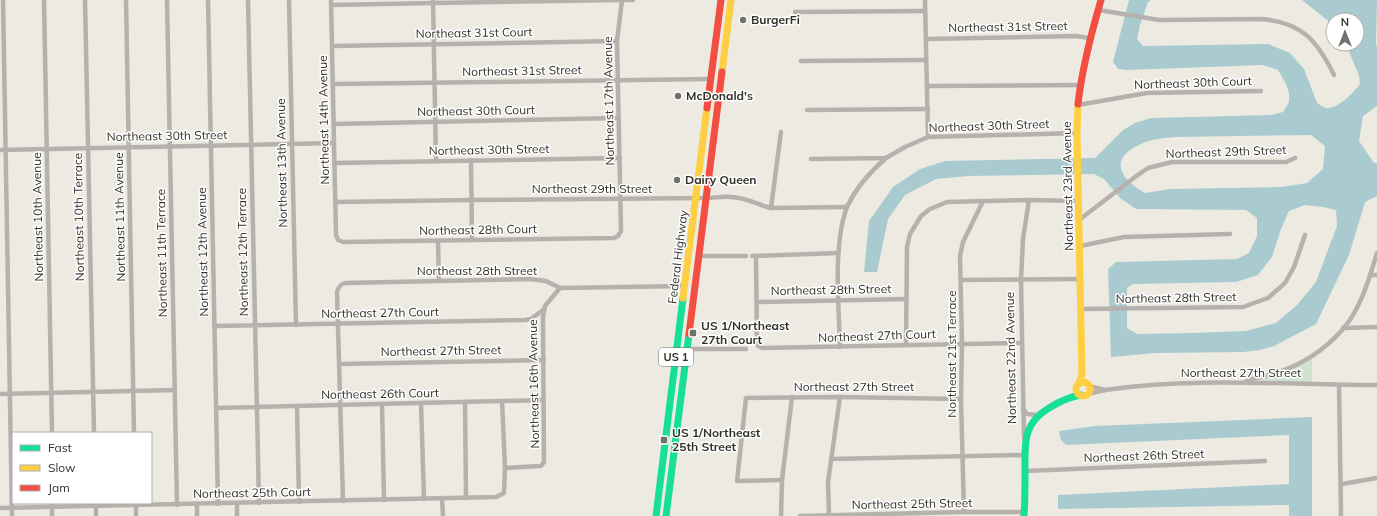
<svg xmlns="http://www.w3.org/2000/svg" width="1377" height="516" viewBox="0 0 1377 516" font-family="Mulish,sans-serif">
<rect width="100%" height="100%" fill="#edeae2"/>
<polygon fill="#d1e2d1" points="1312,356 1312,384 1256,383 1260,378"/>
<g fill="#a9cbd0" fill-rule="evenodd">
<path d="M1129,0H1151L1148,2L1140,25L1137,39L1143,46L1268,44L1290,53L1304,69L1317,103C1320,105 1323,107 1326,108C1337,110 1354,92 1360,84L1359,76L1346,44H1357V20H1333V26L1327,20L1302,0H1377L1376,44L1377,47V106L1363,116L1359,141L1374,163H1377V196L1365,202L1349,255L1316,324L1274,346L1260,350L1244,352L1156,353L1111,357L1108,269L1116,262L1237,259L1249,253L1257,236V218L1246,210L1136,209L1120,198L1104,179L1094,174L969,176L936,179L905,195L888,219L877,272H864L869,221L893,187L920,169L945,161L1095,158L1123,130L1135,123L1151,118L1271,115L1283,112L1289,102V93L1286,84L1278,70L1263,65L1126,70L1118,69L1113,62L1115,54ZM1311,135L1325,146L1323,169L1307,183L1282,187L1170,189L1145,193C1122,180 1107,160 1139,145C1150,139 1163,138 1175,137ZM1305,205L1323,207L1336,210L1337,226L1316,282L1297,305L1276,323L1246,331L1191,333L1137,334L1127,328V288L1133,284L1236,282L1258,275L1272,257L1281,229L1289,211Z"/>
<polygon points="1312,417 1312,516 1289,516 1289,505 1058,509 1058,495 1289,484 1289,435 1066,445 1061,440 1059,431 1095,426"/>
</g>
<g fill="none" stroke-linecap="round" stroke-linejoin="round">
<g stroke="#b7b1ad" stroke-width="4.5">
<polyline points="3,0 12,516"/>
<polyline points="44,0 52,433"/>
<polyline points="85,0 94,433"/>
<polyline points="126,0 134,433"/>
<polyline points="167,0 177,505"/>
<polyline points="208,0 218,504"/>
<polyline points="248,0 259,503"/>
<polyline points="289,0 296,325"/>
<polyline points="331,0 336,235 338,240 343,242 614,238 618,236 621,231 617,41 622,0 633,0"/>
<polyline points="925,0 928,137"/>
<polyline points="433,1 436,161"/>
<polyline points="331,5 434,3 622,0"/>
<path d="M1099,10L1159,20L1262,19C1302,23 1317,40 1334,75"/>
<polyline points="795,12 925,11"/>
<polyline points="926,39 1075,36 1090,38"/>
<polyline points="332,46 617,41"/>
<polyline points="801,61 926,60"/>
<polyline points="333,84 711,79"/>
<polyline points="927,86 1080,85"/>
<polyline points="1078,105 1147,93 1261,91"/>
<polyline points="807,110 928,109"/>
<polyline points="334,124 618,118"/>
<polyline points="0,150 334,143"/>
<polyline points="811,159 886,158 905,147 928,137 1077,133"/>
<polyline points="471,160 472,240"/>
<polyline points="335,163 620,158"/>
<path d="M335,202L471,200L706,198C714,198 723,196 731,197C745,197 758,205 771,208L847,207"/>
<polyline points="771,208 781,132"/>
<polyline points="1079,220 1135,177 1148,168 1172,162 1286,162 1295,158"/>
<polyline points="438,241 439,281"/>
<polyline points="1080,246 1124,237 1230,234"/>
<polyline points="699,256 746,256"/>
<polyline points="752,256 838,253"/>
<polyline points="756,256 757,344 758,346 762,348 1022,343"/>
<polyline points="1370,275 1377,275"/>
<polyline points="961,280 1080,279"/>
<polyline points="757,302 906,299"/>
<polyline points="1081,309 1243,307 1268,298 1285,283 1294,267 1305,235"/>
<polyline points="214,326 525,320 531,319 543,310"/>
<polyline points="1343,328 1377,327"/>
<polyline points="906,345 907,247 910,234 921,216 930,209 947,202 1029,200 1079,201"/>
<path d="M840,347C839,307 834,259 843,220C845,215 845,210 848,205C857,186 870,172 886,158"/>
<polyline points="687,349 746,349"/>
<polyline points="340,364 544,360"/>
<path d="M1247,380C1284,374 1318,358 1343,329C1361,308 1369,279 1377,253"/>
<polyline points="1339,385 1341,516"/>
<path d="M1105,390C1195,377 1286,385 1377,385"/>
<polyline points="0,394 175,390"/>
<polyline points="1088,394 1105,390 1089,386"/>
<polyline points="465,402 466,498"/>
<polyline points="421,403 424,499"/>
<polyline points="382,404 384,500"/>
<polyline points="297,406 299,502"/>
<polyline points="216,408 544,400"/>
<polyline points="1023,409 1027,414 1038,415"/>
<polyline points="1024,438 1021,280 1023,239 1029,200"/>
<polyline points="831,459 1024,455"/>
<polyline points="505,468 541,466 544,462 543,317 545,306 560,288"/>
<polyline points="1025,471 1265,461"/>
<polyline points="782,480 737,481 746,398 840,397 961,399"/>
<polyline points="1342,484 1377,478"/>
<polyline points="442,498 443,516"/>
<path d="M343,501L337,292C338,287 340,285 345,283L529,279L546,281L560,288L685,286"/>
<polyline points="52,503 52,516"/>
<polyline points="96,503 96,516"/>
<polyline points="136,504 136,516"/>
<polyline points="237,504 237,516"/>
<polyline points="197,505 197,516"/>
<polyline points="0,508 496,497 504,493 505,468 502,401"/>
<polyline points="964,512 961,399 962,344 960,256 963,242 983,201"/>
<polyline points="829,515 828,482 840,397"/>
<polyline points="781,516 782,480 792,397"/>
<polyline points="800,516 964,512 1025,512"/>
</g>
<g stroke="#16e098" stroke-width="7">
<polyline points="656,516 683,298"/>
<polyline points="666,516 689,334"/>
<path d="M1024,516C1025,502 1025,487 1025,473C1025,444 1022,424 1049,408C1060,401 1069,397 1081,395"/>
</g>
<g stroke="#ffcf43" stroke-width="7">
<polyline points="722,72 731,0"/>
<polyline points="1078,104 1077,133 1082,374 1079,384"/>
<polyline points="683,298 707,108"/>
<circle cx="1083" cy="389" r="7"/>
</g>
<g stroke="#f24e42" stroke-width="7">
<path d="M1078,104C1082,68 1091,34 1101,0"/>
<polyline points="707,108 721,0"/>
<polyline points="689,334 722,72"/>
</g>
</g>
<g fill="#73726a" stroke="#fff" stroke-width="1.5">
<circle cx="743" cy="20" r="4"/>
<circle cx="678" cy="96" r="4"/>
<circle cx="677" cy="180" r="4"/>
<rect x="689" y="329" width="8" height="8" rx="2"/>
<rect x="660" y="436" width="8" height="8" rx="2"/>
</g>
<g text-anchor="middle" stroke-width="3" stroke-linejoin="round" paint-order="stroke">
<rect fill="#fff" stroke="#706f6a" stroke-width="1" x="659" y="348" width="34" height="18" rx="3"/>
<g font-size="11" font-weight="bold" fill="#32312a">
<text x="676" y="361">US 1</text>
</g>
<g font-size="12" font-weight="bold" fill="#32312a" stroke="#fff" text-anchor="start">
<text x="751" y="24">BurgerFi</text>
<text x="686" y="100">McDonald's</text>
<text x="685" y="184">Dairy Queen</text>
<text x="701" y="330">US 1/Northeast<tspan x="701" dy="14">27th Court</tspan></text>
<text x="672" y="437">US 1/Northeast<tspan x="672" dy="14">25th Street</tspan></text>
</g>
<g font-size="12" fill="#32312a" stroke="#fff">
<text transform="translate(1008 27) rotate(-1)" y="4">Northeast 31st Street</text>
<text transform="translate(474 33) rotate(-1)" y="4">Northeast 31st Court</text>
<text transform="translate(522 71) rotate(-1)" y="4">Northeast 31st Street</text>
<text transform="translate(1193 83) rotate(-2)" y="4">Northeast 30th Court</text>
<text transform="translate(609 101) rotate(-91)" y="4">Northeast 17th Avenue</text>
<text transform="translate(476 111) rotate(-1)" y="4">Northeast 30th Court</text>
<text transform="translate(324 120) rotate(-91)" y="4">Northeast 14th Avenue</text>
<text transform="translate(989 126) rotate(-2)" y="4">Northeast 30th Street</text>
<text transform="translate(167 136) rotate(-1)" y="4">Northeast 30th Street</text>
<text transform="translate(489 150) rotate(-1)" y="4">Northeast 30th Street</text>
<text transform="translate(1226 152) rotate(-2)" y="4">Northeast 29th Street</text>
<text transform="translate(282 163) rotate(-91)" y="4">Northeast 13th Avenue</text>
<text transform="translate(1068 186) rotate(-91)" y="4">Northeast 23rd Avenue</text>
<text x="592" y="193">Northeast 29th Street</text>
<text transform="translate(38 217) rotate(-91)" y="4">Northeast 10th Avenue</text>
<text transform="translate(79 217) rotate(-91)" y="4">Northeast 10th Terrace</text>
<text transform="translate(120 217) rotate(-91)" y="4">Northeast 11th Avenue</text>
<text transform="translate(478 230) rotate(-1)" y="4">Northeast 28th Court</text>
<text transform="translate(203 252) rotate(-91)" y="4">Northeast 12th Avenue</text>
<text transform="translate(243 252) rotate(-91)" y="4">Northeast 12th Terrace</text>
<text transform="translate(162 253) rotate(-91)" y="4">Northeast 11th Terrace</text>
<text transform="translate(678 257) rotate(-83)" y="4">Federal Highway</text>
<text x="477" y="275">Northeast 28th Street</text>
<text transform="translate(831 290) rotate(-1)" y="4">Northeast 28th Street</text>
<text transform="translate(1176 298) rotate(-1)" y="4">Northeast 28th Street</text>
<text transform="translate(380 313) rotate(-1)" y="4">Northeast 27th Court</text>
<text transform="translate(877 336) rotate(-2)" y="4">Northeast 27th Court</text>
<text transform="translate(441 351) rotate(-1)" y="4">Northeast 27th Street</text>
<text transform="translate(952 354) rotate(-90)" y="4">Northeast 21st Terrace</text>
<text transform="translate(1011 358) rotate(-91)" y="4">Northeast 22nd Avenue</text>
<text x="1241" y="377">Northeast 27th Street</text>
<text transform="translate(534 384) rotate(-91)" y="4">Northeast 16th Avenue</text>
<text x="854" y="391">Northeast 27th Street</text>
<text transform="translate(380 394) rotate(-1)" y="4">Northeast 26th Court</text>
<text transform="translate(1144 456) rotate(-2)" y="4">Northeast 26th Street</text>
<text transform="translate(252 493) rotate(-1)" y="4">Northeast 25th Court</text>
<text transform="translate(912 504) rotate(-1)" y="4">Northeast 25th Street</text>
</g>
</g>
<rect x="12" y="432" width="140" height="72" fill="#ffffff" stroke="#adadaa"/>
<rect x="20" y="445" width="20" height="6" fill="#16e098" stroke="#adadaa"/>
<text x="48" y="452" font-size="12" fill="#32312a">Fast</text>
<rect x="20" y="465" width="20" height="6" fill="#ffcf43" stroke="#adadaa"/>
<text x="48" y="472" font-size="12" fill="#32312a">Slow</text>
<rect x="20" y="485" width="20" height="6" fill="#f24e42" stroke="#adadaa"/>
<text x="48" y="492" font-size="12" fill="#32312a">Jam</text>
<g transform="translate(1345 32)"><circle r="19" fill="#ffffff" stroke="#adadaa"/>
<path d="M0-3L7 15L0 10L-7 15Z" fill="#73726a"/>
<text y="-6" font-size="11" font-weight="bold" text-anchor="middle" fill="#32312a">N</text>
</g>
</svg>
